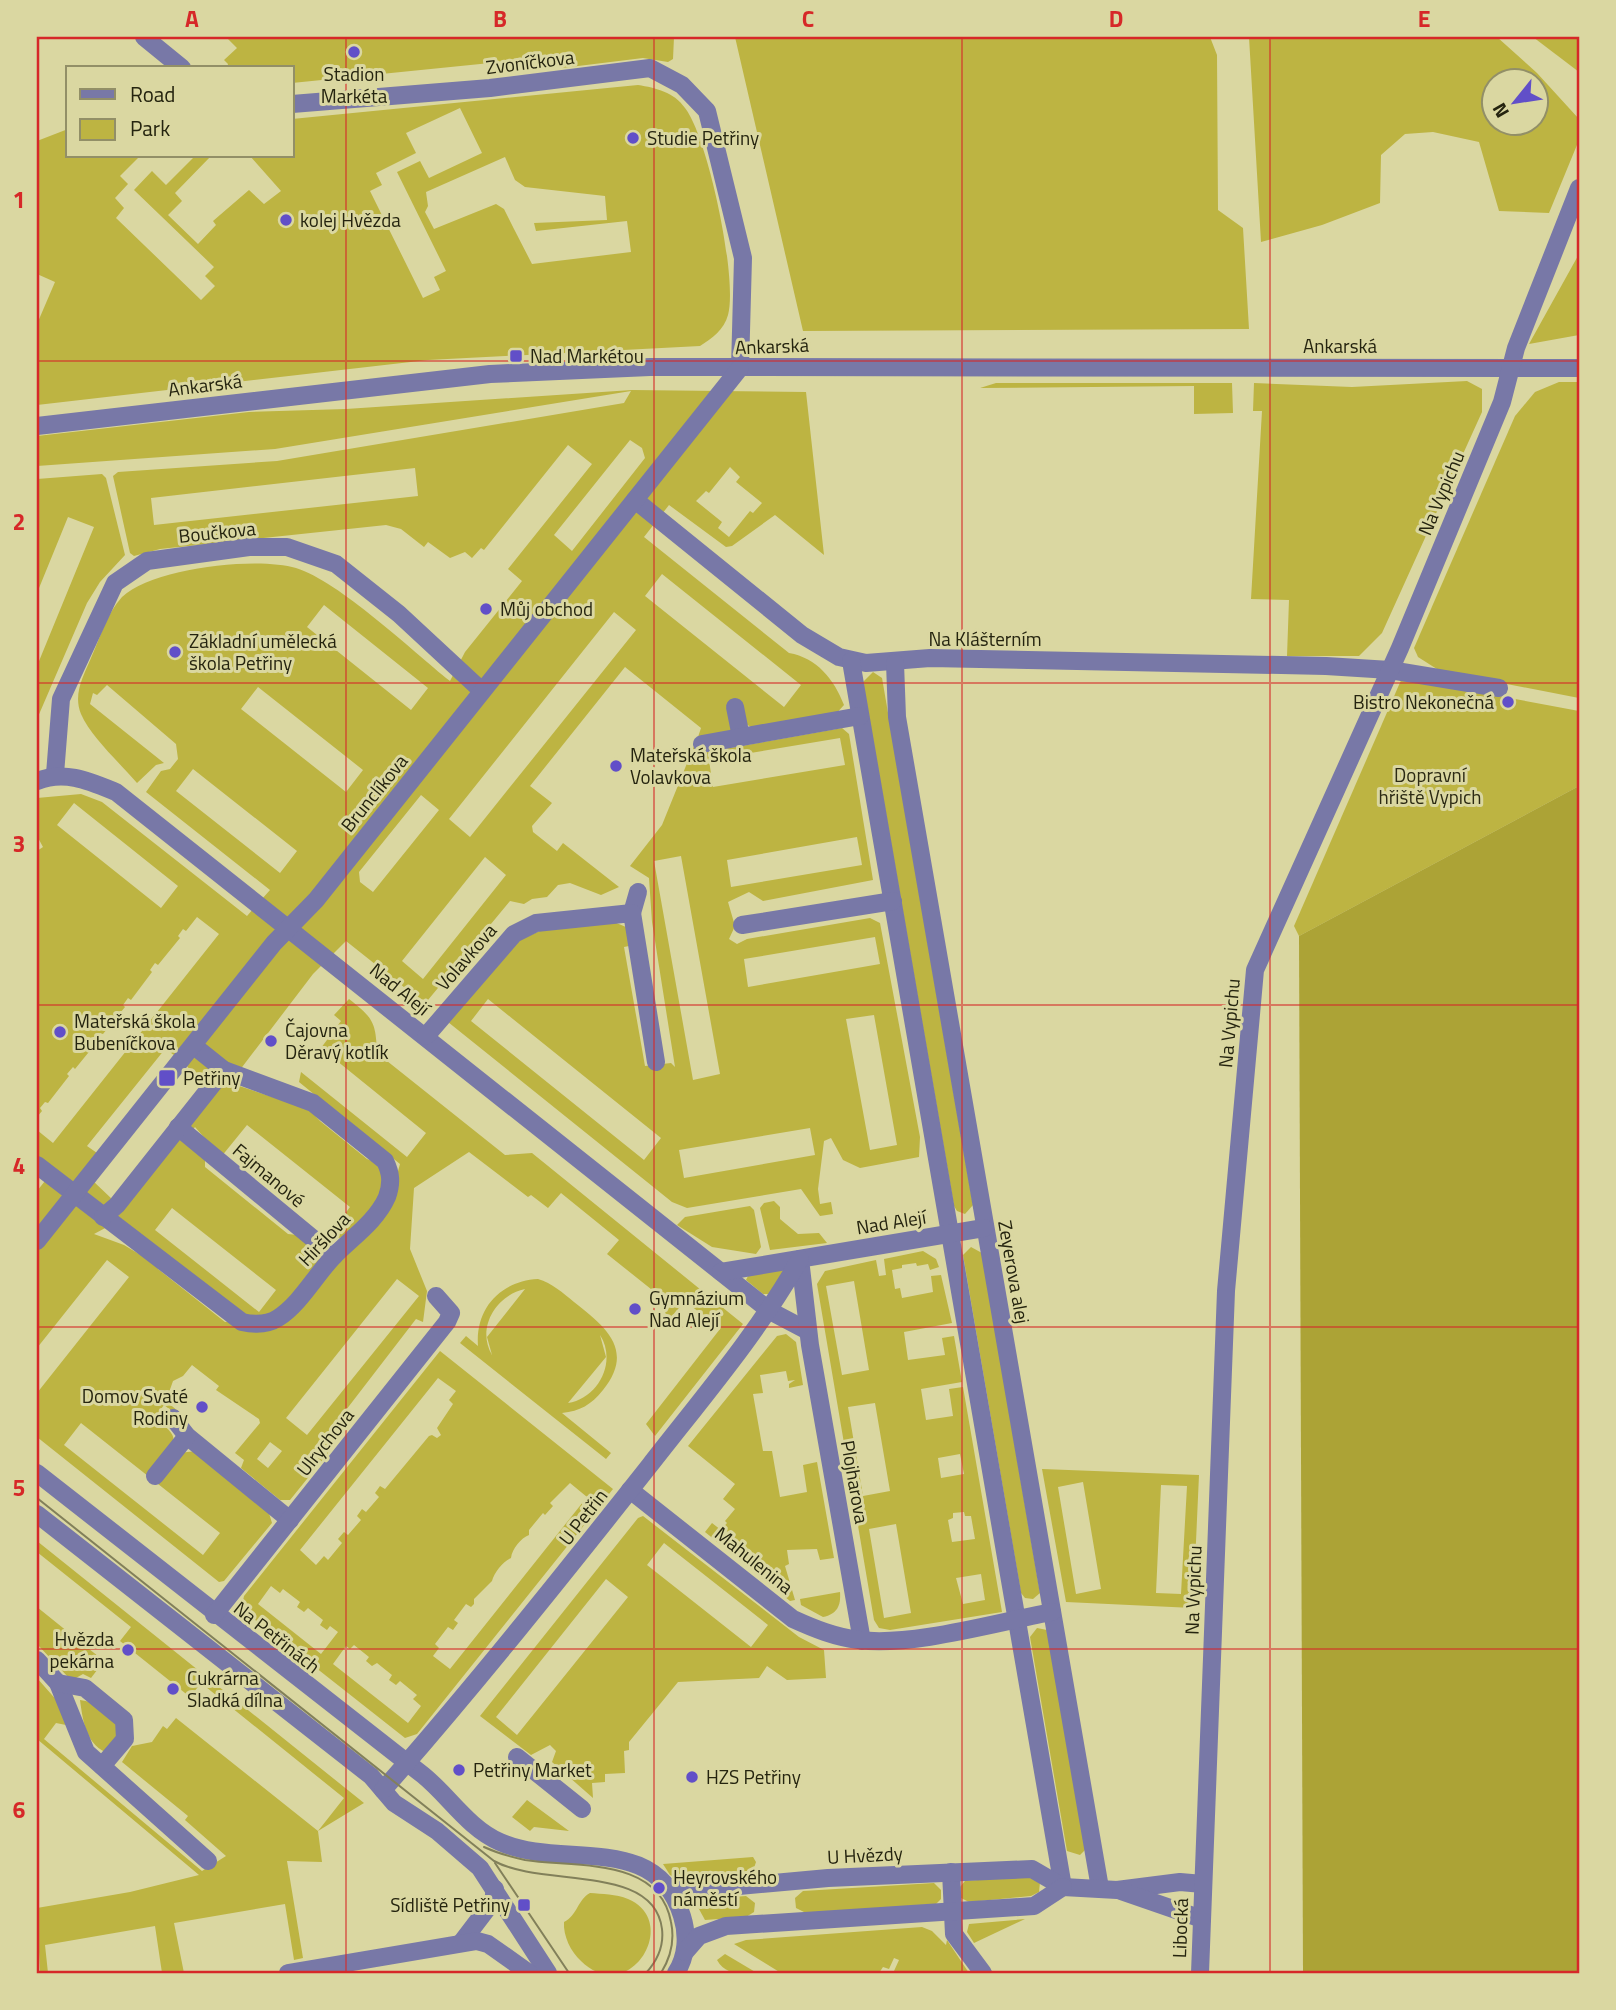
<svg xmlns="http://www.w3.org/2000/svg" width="1616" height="2010" viewBox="0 0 1616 2010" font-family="'Titillium Web',sans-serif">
<rect width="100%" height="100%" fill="#dad7a1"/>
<g fill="#bdb442" fill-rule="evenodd">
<polygon points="226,37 674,37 673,59 668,62 643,58 562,68 551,57 292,83 292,68 227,68 228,64 224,60 237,48"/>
<polygon points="735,37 1210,37 1217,55 1218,210 1243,228 1249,329 803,331"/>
<path d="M1249,37H1497L1537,73L1579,119V140L1549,213L1499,211L1479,142L1433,132L1405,134L1381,155L1380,203L1322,225L1261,242ZM1494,80H1536V122H1494Z"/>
<polygon points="1533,37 1579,37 1579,72"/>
<path d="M638,85C656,88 674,92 685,108C708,137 738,279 728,315C724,330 712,338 700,346L428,360L37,405V324L55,282L37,274V141L68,129V156L138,158L120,176L128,184L115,198L124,208L116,218L201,300L215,286L205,276L214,267L134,190L152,171L166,185L195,156H211L175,193L182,201L168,215L198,244L216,225L213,221L249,190L264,204L281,191L250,156H292V119ZM460,108L482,153L429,178L420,161L397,172L446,271L434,277L440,290L423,298L370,191L382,185L376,173L416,153L406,133ZM505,157L515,180L525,187L605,196L607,220L534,223L514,229L504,209L496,204L434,229L425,212L428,206L426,192ZM627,221L631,252L532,264L514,229L534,223L536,231Z"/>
<polygon points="1579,253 1579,335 1529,344 1579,254"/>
<polygon points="1467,381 1482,389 1482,412 1382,633 1359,656 1287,656 1289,600 1251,599 1262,411 1253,411 1254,383 1352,387"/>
<polygon points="1559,382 1579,382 1579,698 1440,671 1418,657 1414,648 1515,416 1535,392"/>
<polygon points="996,383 1232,383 1233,413 1194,414 1194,386 980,388"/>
<path d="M632,390L806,392L824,555L775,515L732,546L726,547L669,505L644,537L789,653C817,658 834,679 844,705L834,716L754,729L746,724L739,704L730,707L732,728L729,733L697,740L701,728L625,667L530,786L552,803L532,826L533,832L557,851L563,843L619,887L601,895L570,883L558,885L547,897L532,899L524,904L510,901L428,1000L419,999L346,941L313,974L230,1083L309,1109L320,1121L367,1159L382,1165C396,1194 356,1244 326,1239L350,1207L247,1125L221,1157L195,1127L184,1141L205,1160V1167L288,1234L297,1235L322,1257V1262L278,1311L259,1318L247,1316L128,1227L122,1219L94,1234L124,1245L144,1257L146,1252L156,1259L158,1269L225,1322C250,1319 250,1344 284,1319L382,1214L390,1200L400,1164L299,1082L301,1072L407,1157L426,1133L321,1048L341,1021L334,1015L349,999C373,1018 376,1022 377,1053L505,1155L532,1153L743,1324L655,1436L646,1424L720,1329L685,1301L671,1317L665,1313L671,1305L607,1254L619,1240L561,1193L548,1208L531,1195L528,1197L469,1152L414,1188L410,1249L427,1291L423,1322L416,1319L336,1423L328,1453L290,1500H280L241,1468L244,1460L235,1453L260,1423L259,1419L216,1390L219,1386L192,1365L183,1376L173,1381L166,1401L186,1418L182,1419L164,1405L155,1417C179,1439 179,1437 159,1464L165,1469L179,1453L196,1451L268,1510L272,1523L224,1581L219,1582L37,1437V1393L129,1277L107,1260L37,1348V1191L53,1171L37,1157V1130L53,1143L219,934L197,917L186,931L183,929L178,936L180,938L158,965L155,963L150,970L152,972L131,1000L128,998L123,1005L125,1007L103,1034L100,1033L95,1039L97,1042L75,1069L73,1067L67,1074L69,1076L48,1103L45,1102L40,1108L42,1111L37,1117V851L43,847L37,836V798L81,794L102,802L247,916L270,890L146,792L161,771L170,769L178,759L176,744L107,685L97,695L93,693L90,704L164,763L156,765L137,783C119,762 91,737 81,714C73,694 83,677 91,658C100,638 107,613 122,597C152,568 257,556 296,568C340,582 411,650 450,681L465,652L522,581L508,569L592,464L568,445L484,550L481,548L472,558L465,552L450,558L428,542L424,547L401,529L386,525L160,549L134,556L130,553L113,476L118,472L277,461L624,403L631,391L275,449L37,466V436L249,412L346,409ZM630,440L642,448L645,458L572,551L554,535ZM730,467L740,477L736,482L762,503L753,513L750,511L729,537L718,528L722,522L696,501L706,491L709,493ZM415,468L418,496L154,525L151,498ZM662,574L801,685L784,707L645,596ZM324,605L428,688L411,710L307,627ZM614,612L636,630L470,837L449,819ZM258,687L363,770L346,792L241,709ZM193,769L297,851L280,873L176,791ZM421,795L439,810L373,892L360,882L359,872ZM74,803L178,886L161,908L57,825ZM485,857L506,875L423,979L402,961ZM215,1005L219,1009L180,1057L171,1061L97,1153L87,1146L165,1049L174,1055ZM186,1065L205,1087L113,1200L93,1181ZM172,1208L276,1290L259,1312L155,1230ZM397,1279L419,1296L307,1435L286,1418ZM81,1423L220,1533L203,1555L64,1445ZM270,1442L282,1451L268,1468L257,1459Z"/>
<polygon points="102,474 106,478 125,555 100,582 87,603 37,719 37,666 94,527 68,517 37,593 37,479"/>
<polygon points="873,672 882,678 973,1205 965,1214 957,1211 954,1206 863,682"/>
<polygon points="1402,678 1579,711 1579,786 1299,936 1294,926"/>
<path d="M842,728L849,734L873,880L763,901L749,892L728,902L735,926L729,939L737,944L747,939L870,918L880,923L920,1137L919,1157L860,1168L843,1160L831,1138L824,1141L818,1189L820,1204L831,1202L833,1214L820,1216L801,1189L687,1208L672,1202L448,1022L516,941L540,931L614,922L626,927L629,946L624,947L645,1066L671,1063L675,1067L652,922L649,878L630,866L662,825L694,746L702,753ZM840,738L845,765L713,787L709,760ZM857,837L862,865L731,887L727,860ZM681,856L720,1074L693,1080L654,861ZM875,937L880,964L748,987L744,959ZM488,999L661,1138L644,1160L471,1021ZM874,1015L897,1145L870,1150L846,1019ZM810,1128L815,1155L684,1178L679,1150Z"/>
<polygon points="774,1201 780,1207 780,1219 798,1234 819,1233 827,1243 770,1250 760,1208 764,1203"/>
<polygon points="750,1206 754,1210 761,1247 756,1254 712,1247 677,1225 685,1217"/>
<polygon points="971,1247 982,1253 1040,1593 1033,1599 1025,1598 1021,1593 963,1255"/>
<path d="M923,1251L936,1259L939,1267L930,1270L928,1264L917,1266L916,1263L902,1265V1268L892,1270L895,1289L900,1288L902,1298L933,1292L931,1276L941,1275L952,1323L904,1332L908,1360L945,1355L942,1338L954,1336L962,1382L921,1389L926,1420L953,1416L949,1389L963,1387L1002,1612L890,1630L879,1628L874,1620L817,1284L825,1271L876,1260L879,1276L886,1275L884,1259ZM854,1281L869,1370L842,1375L826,1286ZM875,1403L890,1491L863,1496L848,1407ZM960,1454L964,1474L941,1478L938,1458ZM964,1512L965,1516H971L975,1539L952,1542L948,1520L953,1518V1513ZM896,1524L911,1613L884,1618L869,1529ZM981,1574L985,1600L963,1604L956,1578Z"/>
<polygon points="784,1270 773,1294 763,1294 746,1280 749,1274"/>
<path d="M538,1279C552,1283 563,1293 574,1302C606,1327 635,1350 603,1390C591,1405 580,1411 562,1413L611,1453L606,1459L460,1343L466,1336L478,1346C475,1308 501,1281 538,1279ZM525,1289L487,1337L492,1355C476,1328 496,1295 525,1289ZM600,1335C617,1361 599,1398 568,1403L606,1357Z"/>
<polygon points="786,1334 796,1342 803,1385 789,1388 789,1384 795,1380 788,1381 786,1371 760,1375 763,1393 753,1394 763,1451 772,1451 780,1497 807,1492 803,1465 817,1462 834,1558 820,1560 817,1549 787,1550 789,1564 785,1566 795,1600 790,1601 705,1532 712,1523 721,1530 727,1523 725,1521 735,1509 723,1499 735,1484 688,1446 777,1336"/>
<path d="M440,1351L613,1489L417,1734L405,1738L245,1612L242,1605L244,1596ZM438,1378L456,1391L449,1400L453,1404L437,1428L441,1435L437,1438L432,1435L429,1436L385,1489L380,1486L375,1493L379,1497L366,1512L362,1509L357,1516L361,1520L348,1535L344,1532L338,1539L342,1543L328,1560L324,1556L316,1565L300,1550ZM570,1483L587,1497L450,1669L433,1656L439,1648L435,1644L448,1627L453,1630L458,1623L454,1620L466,1604L471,1607L474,1604V1599L492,1581C494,1573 503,1561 511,1558C512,1549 521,1538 529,1535V1530L543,1513L545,1515L553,1506L550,1503ZM271,1586L280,1593L283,1589L300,1602L297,1607L304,1612L308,1608L323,1620L320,1625L327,1630L330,1626L338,1632L321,1654L258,1604ZM354,1645L369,1657L366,1661L372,1666L377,1663L392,1675L389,1680L396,1685L400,1681L417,1695L413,1699L421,1706L408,1723L333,1664L346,1646L350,1649Z"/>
<path d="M1042,1469L1199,1475L1193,1608L1066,1602ZM1083,1482L1101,1589L1076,1594L1058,1487ZM1161,1485L1187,1486L1181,1594L1156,1593Z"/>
<path d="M643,1516L799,1637L824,1650L826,1678L787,1680L767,1666L759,1678L678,1682L629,1742V1750L624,1751L625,1773L605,1774V1782L592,1783L593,1798L552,1762L556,1751L550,1745L531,1755L480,1716L638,1518ZM664,1543L768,1625L751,1647L647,1565ZM606,1579L628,1597L517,1735L496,1717Z"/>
<polygon points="37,1541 364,1803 318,1831 322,1862 287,1861 303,1958 294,1960 285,1904 174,1923 184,1973 162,1973 155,1926 45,1945 48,1973 40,1973 37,1908 130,1892 199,1875 37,1739 37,1678 59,1703 66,1725 56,1723 44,1739 202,1871 226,1856 185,1820 188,1816 122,1762 132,1746 152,1742 163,1726 167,1729 176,1718 318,1831 344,1798 201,1683 190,1697 120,1641 131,1627 37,1552"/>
<path d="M840,1592C841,1606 837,1614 823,1617L801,1605L800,1599Z"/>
<polygon points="37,1607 104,1661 91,1678 83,1674 76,1678 68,1677 37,1644"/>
<polygon points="1037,1628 1047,1630 1085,1850 1080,1855 1067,1851 1030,1637"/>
<path d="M80,1700C111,1705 127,1723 110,1754C86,1746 83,1722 80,1700Z"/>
<polygon points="527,1800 569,1831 534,1827 530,1831 512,1817"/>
<polygon points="753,1857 756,1862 752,1874 678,1879 670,1875 663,1864"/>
<polygon points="1032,1876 1040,1882 1039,1892 1031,1896 969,1902 961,1898 960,1887 965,1881"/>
<polygon points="934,1883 941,1890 941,1899 936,1904 806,1913 796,1908 795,1898 803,1891"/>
<path d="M590,1893C602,1894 616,1894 628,1899C682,1922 629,2008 581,1961C571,1952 563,1936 564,1922C577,1916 578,1899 590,1893Z"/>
<polygon points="746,1896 755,1903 754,1912 746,1917 705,1920 694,1900"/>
<polygon points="1025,1919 974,1943 967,1932 969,1924"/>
<polygon points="922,1927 932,1931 946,1945 947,1940 969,1973 898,1973 894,1971 899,1960 894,1958 889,1969 883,1967 879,1973 781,1973 734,1944 746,1940"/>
<path d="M725,1954L757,1973C741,1973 726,1976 717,1960Z"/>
</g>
<polygon fill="#aca336" points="1579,786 1579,1973 1303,1973 1299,936"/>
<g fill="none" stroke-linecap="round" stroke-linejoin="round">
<g stroke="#7878a7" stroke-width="18">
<polyline points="144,37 182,68"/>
<polyline points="292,104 490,88 650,68 682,85 707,111 743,258 740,368"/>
<polyline points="37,426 490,374 650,367 1579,368"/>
<polyline points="635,500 802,635 839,657 866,663 930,658 1326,666 1390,670 1499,688"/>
<polyline points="851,661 1063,1887"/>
<polyline points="895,663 897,717 1100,1888"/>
<polyline points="735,707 741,737"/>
<polyline points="702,744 860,716"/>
<polyline points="55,774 61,699 115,583 147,561 249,547 287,547 336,564 399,614 482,691"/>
<path d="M37,781C65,770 89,781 116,792L770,1311L808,1331"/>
<polyline points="632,913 638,892"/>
<polyline points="742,925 893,901"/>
<polyline points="426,1036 514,934 536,923 632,913 656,1062"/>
<polyline points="178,1127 334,1256"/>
<path d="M37,1165L242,1322C255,1325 267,1325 278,1318C300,1304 315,1276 333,1257C351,1238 376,1222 387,1197C392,1183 391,1173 385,1161L313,1103L224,1070L194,1046"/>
<polyline points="103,1217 117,1205 224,1070"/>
<polyline points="37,1241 274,943 316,900 740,368"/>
<polyline points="800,1259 810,1345 862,1641"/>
<polyline points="721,1272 984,1228"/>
<polyline points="173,1418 187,1436 290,1520"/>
<path d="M37,1473L423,1775C449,1796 468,1828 500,1842C561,1870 656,1830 682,1916C688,1935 687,1956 676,1973"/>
<polyline points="155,1476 187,1436"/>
<path d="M630,1490L793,1619C815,1629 835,1637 859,1640C912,1647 998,1622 1052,1612"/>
<polyline points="37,1514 371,1776 394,1803 437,1831 480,1868 548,1973"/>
<polyline points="214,1615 447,1322 451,1313 436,1296"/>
<polyline points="37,1660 58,1683 86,1752 208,1861"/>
<polyline points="58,1683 85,1688 124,1720 125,1739 102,1766"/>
<polyline points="517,1757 582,1809"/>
<path d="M383,1790C476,1684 563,1575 650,1465C703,1397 758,1333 800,1259"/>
<polyline points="951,1872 954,1934 983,1973"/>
<polyline points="666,1886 684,1891 828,1878 1032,1869 1063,1887 1117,1890 1180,1882 1203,1884"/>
<polyline points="1121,1891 1202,1919"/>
<polyline points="461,1943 493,1901 495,1889"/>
<polyline points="685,1952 699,1936 726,1926 1034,1906 1063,1887"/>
<polyline points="288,1973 477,1941 488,1944 529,1973"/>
<polyline points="1200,1973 1226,1291 1255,970 1400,648 1502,402 1516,348 1579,188"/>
</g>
<g stroke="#82805a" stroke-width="2">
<path d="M37,1498L494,1861C543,1888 654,1863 662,1929C664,1946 657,1961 646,1973"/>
<path d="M484,1847C497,1853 511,1857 525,1860C574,1868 659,1856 671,1922C675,1941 671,1957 661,1973"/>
<polyline points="495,1863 569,1973"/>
</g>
</g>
<path fill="none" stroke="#d62828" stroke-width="2" stroke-opacity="0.55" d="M346,37V1973M654,37V1973M962,37V1973M1270,37V1973M37,361H1579M37,683H1579M37,1005H1579M37,1327H1579M37,1649H1579"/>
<g fill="#614fc8" stroke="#dad7a1" stroke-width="2.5">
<circle cx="354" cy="52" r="7"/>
<circle cx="633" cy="138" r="7"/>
<circle cx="286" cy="220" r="7"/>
<rect x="509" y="349" width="14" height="14" rx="3.5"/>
<circle cx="486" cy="609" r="7"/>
<circle cx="175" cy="652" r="7"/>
<circle cx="1508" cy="702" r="7"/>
<circle cx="616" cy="766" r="7"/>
<circle cx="60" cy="1032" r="7"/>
<circle cx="271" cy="1041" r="7"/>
<rect x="158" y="1069" width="18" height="18" rx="3.5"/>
<circle cx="635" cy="1309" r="7"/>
<circle cx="202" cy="1407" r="7"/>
<circle cx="128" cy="1650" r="7"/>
<circle cx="173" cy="1689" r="7"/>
<circle cx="459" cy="1770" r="7"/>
<circle cx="692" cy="1777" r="7"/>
<circle cx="659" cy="1888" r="7"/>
<rect x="517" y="1898" width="14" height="14" rx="3.5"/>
</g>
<g text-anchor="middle" stroke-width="6" stroke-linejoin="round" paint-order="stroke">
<g font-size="19" fill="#25240f" stroke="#dad7a1">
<text transform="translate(530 62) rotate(-7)" y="7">Zvoníčkova</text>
<text transform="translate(772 346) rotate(-2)" y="7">Ankarská</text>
<text x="1340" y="353">Ankarská</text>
<text transform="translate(205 385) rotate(-7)" y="7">Ankarská</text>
<text transform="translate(1441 493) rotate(-67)" y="7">Na Vypichu</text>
<text transform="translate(217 532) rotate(-6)" y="7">Boučkova</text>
<text x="985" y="646">Na Klášterním</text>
<text transform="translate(374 793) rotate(-51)" y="7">Brunclíkova</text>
<text transform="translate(466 957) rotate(-49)" y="7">Volavkova</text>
<text transform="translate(400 989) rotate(39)" y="7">Nad Alejí</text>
<text transform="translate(1229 1023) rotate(-85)" y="7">Na Vypichu</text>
<text transform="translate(269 1175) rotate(40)" y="7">Fajmanové</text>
<text transform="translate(891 1222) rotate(-9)" y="7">Nad Alejí</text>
<text transform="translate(324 1239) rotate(-47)" y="7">Hiršlova</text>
<text transform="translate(1014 1272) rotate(80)" y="7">Zeyerova alej</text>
<text transform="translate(325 1442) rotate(-52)" y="7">Ulrychova</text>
<text transform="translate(855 1482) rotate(80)" y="7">Plojharova</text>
<text transform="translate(583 1517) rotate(-52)" y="7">U Petřin</text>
<text transform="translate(754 1560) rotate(39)" y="7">Mahulenina</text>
<text transform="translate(1193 1590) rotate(-88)" y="7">Na Vypichu</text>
<text transform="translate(277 1637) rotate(38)" y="7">Na Petřinách</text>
<text transform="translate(865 1855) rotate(-3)" y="7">U Hvězdy</text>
<text transform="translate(1180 1928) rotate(-88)" y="7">Libocká</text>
</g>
<g font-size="19" fill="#25240f" stroke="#dad7a1" text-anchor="start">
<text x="354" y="81" text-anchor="middle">Stadion<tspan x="354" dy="22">Markéta</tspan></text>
<text x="647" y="145">Studie Petřiny</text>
<text x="300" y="227">kolej Hvězda</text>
<text x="530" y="363">Nad Markétou</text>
<text x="500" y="616">Můj obchod</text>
<text x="189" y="648">Základní umělecká<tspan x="189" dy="22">škola Petřiny</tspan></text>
<text x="1494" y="709" text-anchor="end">Bistro Nekonečná</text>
<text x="630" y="762">Mateřská škola<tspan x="630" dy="22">Volavkova</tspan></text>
<text x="74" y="1028">Mateřská škola<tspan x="74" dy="22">Bubeníčkova</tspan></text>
<text x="285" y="1037">Čajovna<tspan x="285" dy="22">Děravý kotlík</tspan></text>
<text x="183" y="1085">Petřiny</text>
<text x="649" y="1305">Gymnázium<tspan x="649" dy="22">Nad Alejí</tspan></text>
<text x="188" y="1403" text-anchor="end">Domov Svaté<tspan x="188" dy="22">Rodiny</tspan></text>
<text x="114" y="1646" text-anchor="end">Hvězda<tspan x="114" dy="22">pekárna</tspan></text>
<text x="187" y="1685">Cukrárna<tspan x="187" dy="22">Sladká dílna</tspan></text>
<text x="473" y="1777">Petřiny Market</text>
<text x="706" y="1784">HZS Petřiny</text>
<text x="673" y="1884">Heyrovského<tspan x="673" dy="22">náměstí</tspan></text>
<text x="510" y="1912" text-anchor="end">Sídliště Petřiny</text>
</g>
<g font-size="19" fill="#2c2a13" stroke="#dad7a1">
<text x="1430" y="782">Dopravní<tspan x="1430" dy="22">hřiště Vypich</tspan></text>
</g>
</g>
<rect width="1616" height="2010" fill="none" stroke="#dad7a1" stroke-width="77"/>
<rect x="66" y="66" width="228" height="91" fill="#dad7a1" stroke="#928f67" stroke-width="2"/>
<rect x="80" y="89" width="35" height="10" fill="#7878a7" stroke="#928f67" stroke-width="2"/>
<text x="130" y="102" font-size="21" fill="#25240f">Road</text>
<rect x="80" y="119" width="35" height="21" fill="#bdb442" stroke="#928f67" stroke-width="2"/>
<text x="130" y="136" font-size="21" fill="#25240f">Park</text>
<g transform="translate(1515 102) rotate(240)"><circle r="33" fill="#dad7a1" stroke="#928f67" stroke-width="2"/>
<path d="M0-5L12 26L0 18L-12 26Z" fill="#614fc8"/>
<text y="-10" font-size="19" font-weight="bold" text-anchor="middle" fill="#25240f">N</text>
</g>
<rect x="38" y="38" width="1540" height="1934" fill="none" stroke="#d62828" stroke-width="2.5"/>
<g font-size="23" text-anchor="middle" font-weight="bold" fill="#d62828">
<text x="192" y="27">A</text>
<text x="500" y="27">B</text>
<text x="808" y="27">C</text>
<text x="1116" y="27">D</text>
<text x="1424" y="27">E</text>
<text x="19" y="208">1</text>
<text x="19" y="530">2</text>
<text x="19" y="852">3</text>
<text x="19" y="1174">4</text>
<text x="19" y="1496">5</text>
<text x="19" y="1818">6</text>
</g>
</svg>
